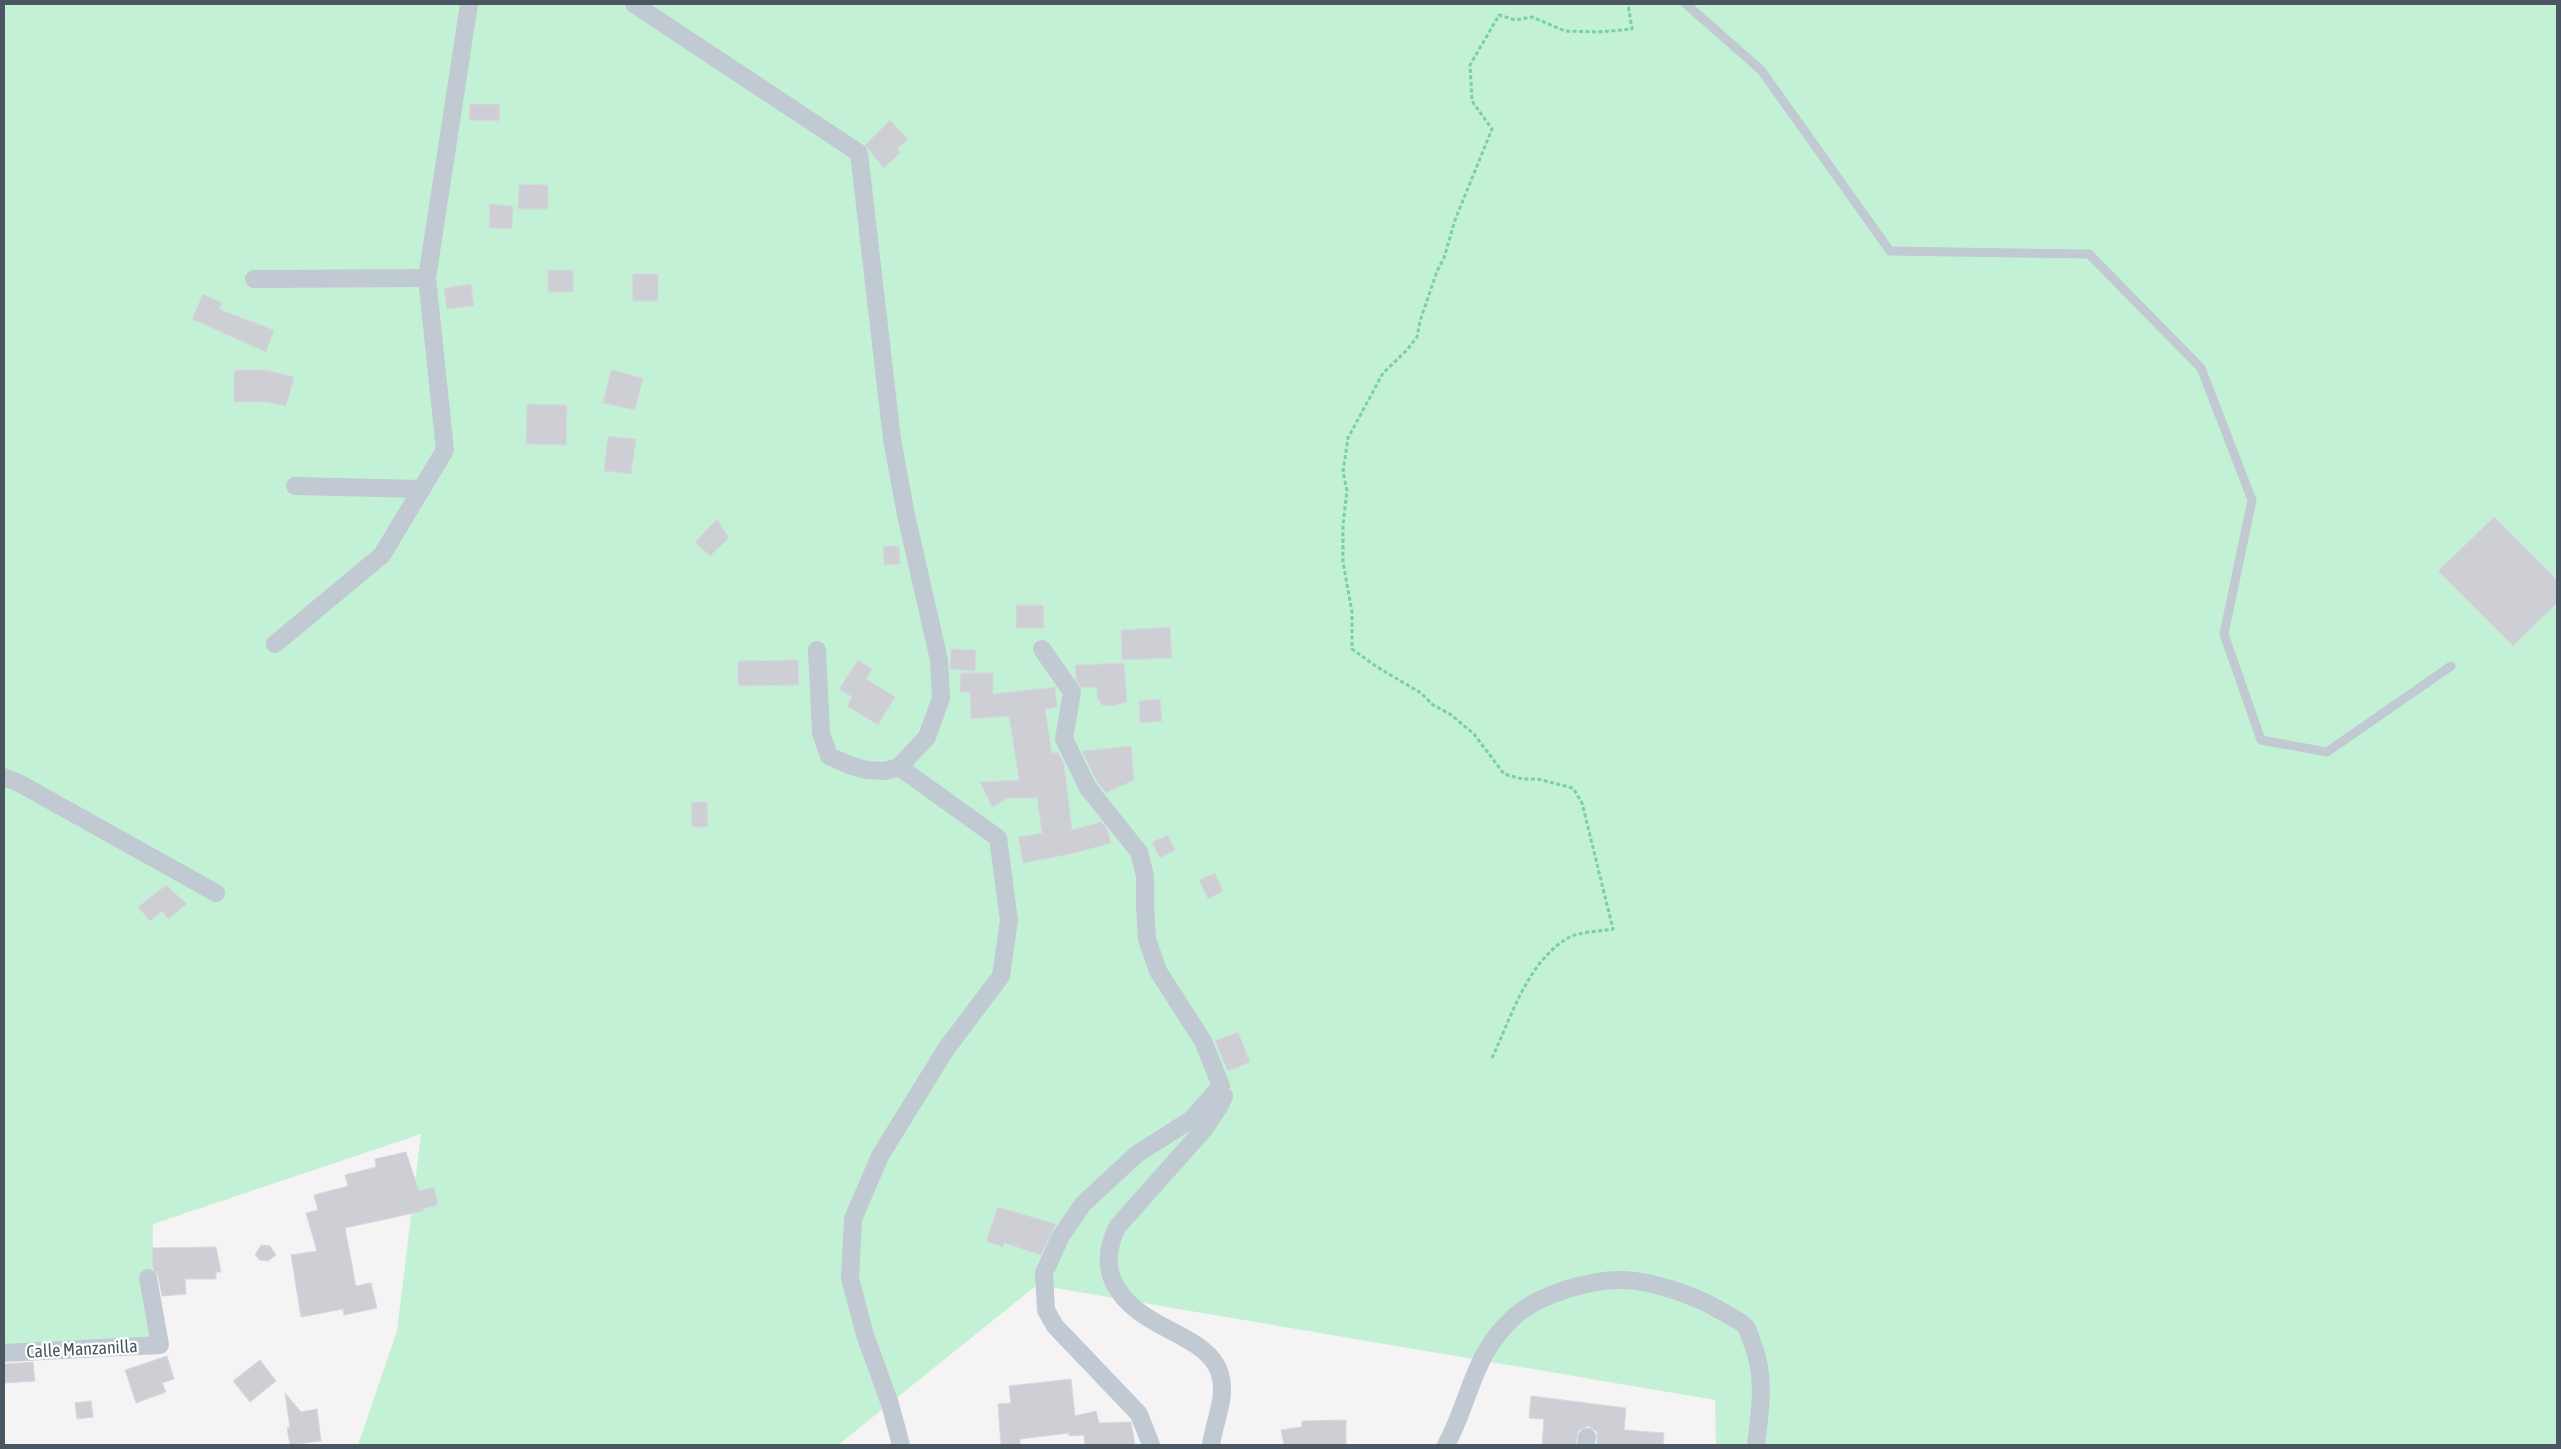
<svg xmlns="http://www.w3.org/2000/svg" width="2561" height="1449" viewBox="0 0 2561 1449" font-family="'Asap Condensed',sans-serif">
<rect width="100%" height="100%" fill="#f5f3f3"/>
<polygon fill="#c3f1d5" points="4,4 2557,4 2557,1445 1716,1445 1715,1400 1037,1285 838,1445 358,1445 397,1331 421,1134 153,1224 151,1346 4,1347"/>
<g fill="#cdcfd5" stroke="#d7d9de">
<polygon points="470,104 500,104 499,121 469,120"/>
<polygon points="890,120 908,139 897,149 901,152 884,168 865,145"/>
<polygon points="519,184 548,185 548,209 518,209"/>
<polygon points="490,204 513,206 512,229 489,228"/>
<rect x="548" y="270" width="25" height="22"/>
<polygon points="632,274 658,274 658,301 633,301"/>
<polygon points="471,284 474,306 447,309 444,288"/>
<polygon points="203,294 222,303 219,309 274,330 266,352 192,319"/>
<polygon points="234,370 266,370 294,377 286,406 266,402 234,402"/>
<polygon points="611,370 643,378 635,410 603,403"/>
<polygon points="527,404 567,405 566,445 526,444"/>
<polygon points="608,436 636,439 631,474 604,471"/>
<polygon points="2494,517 2557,580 2557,603 2513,646 2438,571"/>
<polygon points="717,519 729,538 710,556 695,542"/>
<polygon points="883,546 899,546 900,564 884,565"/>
<polygon points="1016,605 1043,605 1044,628 1016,628"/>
<polygon points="1170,627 1172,658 1122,660 1121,630"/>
<polygon points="951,649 976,650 975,671 950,669"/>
<polygon points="798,660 799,685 738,686 738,661"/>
<polygon points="858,660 872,669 866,679 895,697 878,725 847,706 852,697 839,689"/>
<polygon points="1124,663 1127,702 1112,706 1102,705 1097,699 1097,687 1081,688 1076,680 1075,665"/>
<polygon points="960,673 993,673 993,694 1055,687 1057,707 1045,709 1052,753 1058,752 1064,764 1072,830 1101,822 1107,828 1111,843 1071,854 1023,863 1018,837 1042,833 1037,798 1008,798 992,807 980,782 1019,780 1009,716 971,719 970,692 960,692"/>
<polygon points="1160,699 1162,721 1140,723 1139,701"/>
<polygon points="1131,746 1134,780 1106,793 1097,782 1082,751"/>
<polygon points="691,802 707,802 708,827 692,827"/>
<polygon points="1168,835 1175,850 1160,858 1152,842"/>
<polygon points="1215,873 1223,891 1208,899 1199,880"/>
<polygon points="166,885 187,904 168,919 162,911 150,921 138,907"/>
<polygon points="1238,1032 1250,1062 1228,1071 1215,1041"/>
<polygon points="406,1152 419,1191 434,1187 438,1205 423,1209 423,1211 345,1228 356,1286 371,1283 377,1308 344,1315 343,1309 301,1317 291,1255 317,1251 306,1213 318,1210 314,1195 348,1186 345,1175 376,1167 375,1159"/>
<polygon points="998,1207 1056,1224 1041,1255 1004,1243 1003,1247 986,1241"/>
<polygon points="261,1245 270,1246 276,1255 268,1261 260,1260 255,1255"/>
<polygon points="216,1247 221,1272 216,1272 216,1279 185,1279 186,1294 162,1296 158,1276 153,1269 152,1248"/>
<polygon points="167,1356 174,1379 162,1383 166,1392 136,1403 125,1370"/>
<polygon points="260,1360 276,1381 250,1402 233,1381"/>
<polygon points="33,1362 35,1381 4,1383 4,1364"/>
<polygon points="1071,1379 1075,1416 1096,1411 1099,1423 1131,1422 1135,1445 1085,1445 1084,1435 1069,1436 1069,1433 1020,1439 1020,1445 1001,1445 998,1404 1011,1403 1009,1386"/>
<polygon points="285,1393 301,1412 317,1409 321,1441 290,1445 287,1428 290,1427"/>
<polygon points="1531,1396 1626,1408 1624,1430 1664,1433 1663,1445 1597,1445 1597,1432 1588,1426 1578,1431 1576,1445 1542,1445 1544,1419 1529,1418"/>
<polygon points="91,1401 93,1417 77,1419 75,1403"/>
<polygon points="1346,1420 1346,1445 1284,1445 1281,1430 1302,1427 1302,1421"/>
</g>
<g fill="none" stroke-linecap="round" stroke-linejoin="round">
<path stroke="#7ad0a6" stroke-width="3" stroke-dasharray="4 2.5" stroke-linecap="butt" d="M1492,1058C1511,1018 1527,962 1568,938C1577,932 1602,931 1613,929L1582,803L1573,788L1538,779H1522L1504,774L1474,734L1450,714L1433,705L1421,693L1377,667L1352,649V612L1343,562V525L1347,491L1343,472L1348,438L1383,373L1407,350L1417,337L1420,321L1437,271L1444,258L1455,220L1492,129L1472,101L1470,65L1499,15L1515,20L1532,17L1565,31L1598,32L1632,29L1628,4"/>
<polyline stroke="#c1cad2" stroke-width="9" points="1686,4 1761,70 1890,251 2089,254 2201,368 2252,500 2224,634 2261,740 2327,752 2451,666"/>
<g stroke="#c1cad2" stroke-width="18">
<polyline points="634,4 859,153 892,439 906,515 939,660 941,698 927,737 899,767 885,771 866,770 849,765 829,756 821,733 817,650"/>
<polyline points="254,279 427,278"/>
<polyline points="295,486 422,489"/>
<polyline points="275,644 382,555 445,450 427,278 469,4"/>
<polyline points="1042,649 1072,692 1064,739 1088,788 1139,852 1145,876 1145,906 1147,939 1158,971 1203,1041 1221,1086 1192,1119 1137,1154 1083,1204 1061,1236 1044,1273 1046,1310 1055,1326 1139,1414 1151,1445"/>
<polyline points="899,767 998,838 1009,920 1001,976 946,1049 880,1156 853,1219 850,1278 865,1335 890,1404 901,1445"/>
<polyline points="4,777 19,783 216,893"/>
<polyline points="4,1353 160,1345 148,1278"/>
<path d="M1211,1445C1214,1422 1227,1398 1220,1374C1208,1332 1136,1331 1113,1281C1105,1262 1109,1243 1118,1226L1205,1128L1220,1105L1224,1096"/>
<path d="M1446,1445C1471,1399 1472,1355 1514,1317C1539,1294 1591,1279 1624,1280C1652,1281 1697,1296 1721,1311C1728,1315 1741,1321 1746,1327C1749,1332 1751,1340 1753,1345C1766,1378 1760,1410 1756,1445"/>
<polyline points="1586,1445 1587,1437"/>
</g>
</g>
<g text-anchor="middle" stroke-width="4.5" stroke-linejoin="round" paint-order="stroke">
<g font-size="18" fill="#4a5661" stroke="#fff">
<text transform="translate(82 1349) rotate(-3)" y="6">Calle Manzanilla</text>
</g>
</g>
<rect width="2561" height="1449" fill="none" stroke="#4a5661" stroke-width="10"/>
</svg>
